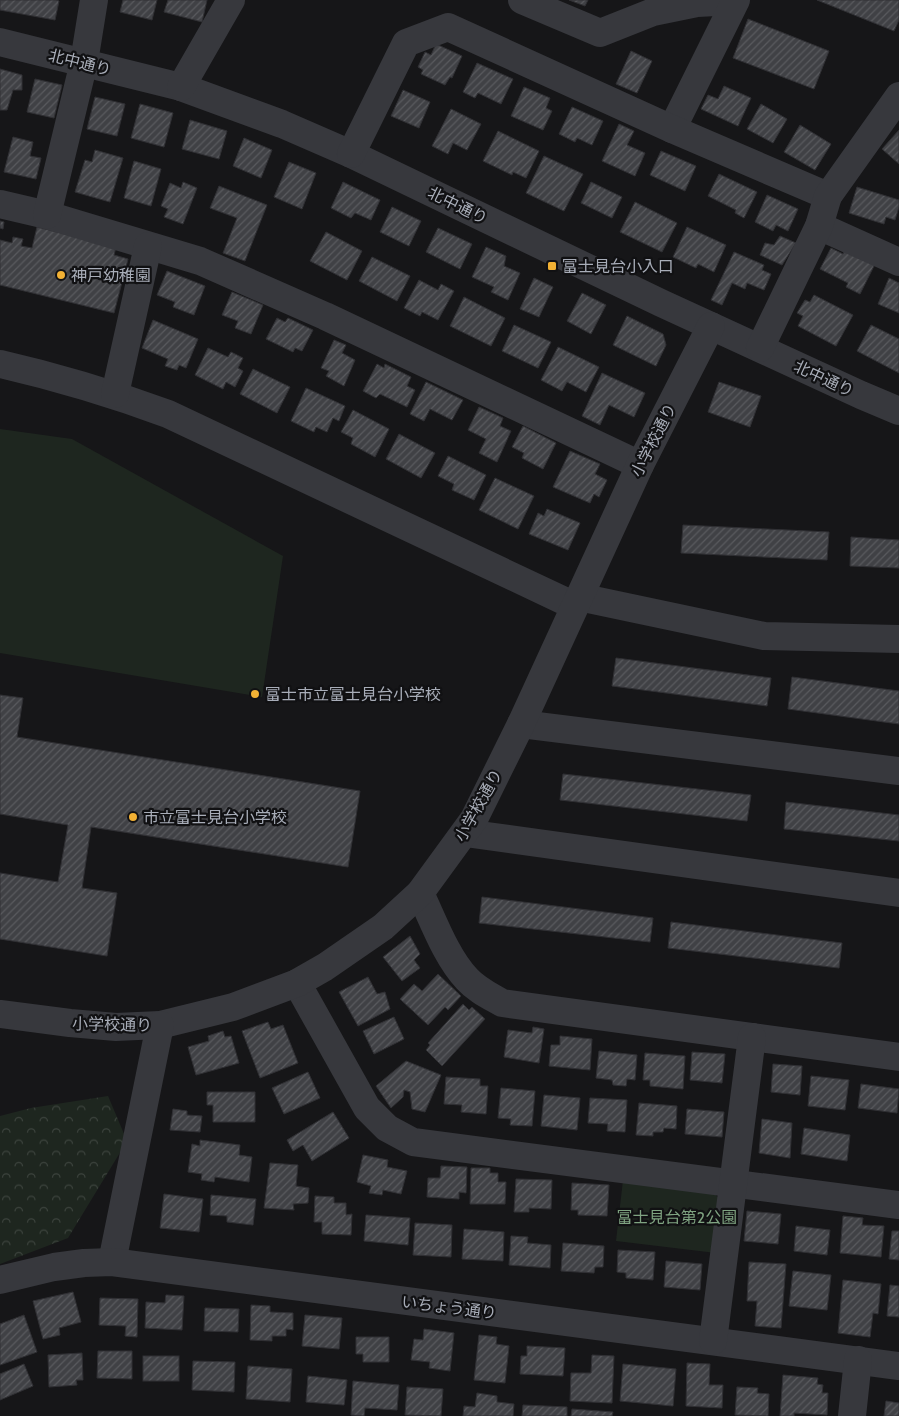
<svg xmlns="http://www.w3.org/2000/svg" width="899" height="1416" viewBox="0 0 899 1416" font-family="Cabin,'Noto Sans JP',sans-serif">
<defs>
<pattern id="forest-crowns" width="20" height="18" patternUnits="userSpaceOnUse" patternTransform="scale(1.25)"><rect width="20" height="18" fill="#1e261f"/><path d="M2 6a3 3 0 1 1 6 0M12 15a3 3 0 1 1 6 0" fill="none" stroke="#3c433d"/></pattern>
<pattern id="building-hatch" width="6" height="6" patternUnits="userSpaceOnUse" patternTransform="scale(1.25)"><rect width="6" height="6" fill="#404145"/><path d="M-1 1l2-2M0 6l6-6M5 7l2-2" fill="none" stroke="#595a5e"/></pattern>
</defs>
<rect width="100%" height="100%" fill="#161618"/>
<g fill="#1e261f">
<polygon points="0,429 72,439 283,556 262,697 0,653"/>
<polygon points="623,1180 711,1190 722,1202 716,1253 616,1241"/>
</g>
<polygon fill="url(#forest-crowns)" points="108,1096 127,1141 68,1238 0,1264 0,1116 31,1108"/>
<g fill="url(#building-hatch)" stroke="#303034">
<polygon points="0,0 56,0 59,1 55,20 0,10"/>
<polygon points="123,0 157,0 152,20 120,12"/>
<polygon points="168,0 207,0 202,22 164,12"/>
<polygon points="569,0 588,0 585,6"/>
<polygon points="817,0 899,0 899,20 894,31"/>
<polygon points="748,19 829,51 814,89 733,58"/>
<polygon points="436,44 462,56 452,78 450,77 445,85 421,74 423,70 418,67 425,52 431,55"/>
<polygon points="631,51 652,61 637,93 616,84"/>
<polygon points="477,63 513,79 501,104 478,93 475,98 463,92"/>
<polygon points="0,69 22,75 22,90 13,90 7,110 0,110"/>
<polygon points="35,79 62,85 54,118 27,112"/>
<polygon points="724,86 751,98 738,126 701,109 708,95 718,99"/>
<polygon points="524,87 550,98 546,108 552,111 543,130 511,116"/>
<polygon points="403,90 430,102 419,128 391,116"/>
<polygon points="95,97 125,104 117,136 87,129"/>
<polygon points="140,104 173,113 164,147 131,138"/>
<polygon points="761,104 787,119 773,143 747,129"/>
<polygon points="572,107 603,121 592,145 577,138 575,142 559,134"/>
<polygon points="451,109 481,124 467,150 453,143 448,154 432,146"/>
<polygon points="190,120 227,131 219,159 182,149"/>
<polygon points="619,124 634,131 627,145 645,153 635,176 602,161"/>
<polygon points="800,125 831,144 815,170 784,152"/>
<polygon points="899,130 899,164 882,149"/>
<polygon points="498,131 539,151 526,178 513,172 512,175 483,161"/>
<polygon points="13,137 33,142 30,156 41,158 36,179 4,172"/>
<polygon points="244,138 272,150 261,178 233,166"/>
<polygon points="95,150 123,158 110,202 75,192 85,160 92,162"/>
<polygon points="661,151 696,166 685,191 650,175"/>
<polygon points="544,156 583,174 564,211 526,193"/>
<polygon points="134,161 161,169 151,206 124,198"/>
<polygon points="289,162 316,173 302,209 274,197"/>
<polygon points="719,174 757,192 744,218 735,213 736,210 708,196"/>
<polygon points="183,182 197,188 183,224 164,217 168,209 161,206 170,183 181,188"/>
<polygon points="343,182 380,200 371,220 355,213 351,218 331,208"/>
<polygon points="591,182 622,197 612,218 581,203"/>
<polygon points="219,186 267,205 245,261 223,253 237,218 210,208"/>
<polygon points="857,187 899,200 899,207 895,220 886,217 884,224 849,213"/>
<polygon points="767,195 798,209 788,231 776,225 773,231 755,222"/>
<polygon points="635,202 677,223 662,252 620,232"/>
<polygon points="392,207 421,221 409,246 380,232"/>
<polygon points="0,221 4,222 3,229 0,228"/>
<polygon points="37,227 116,247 114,255 128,259 114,313 0,285 0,240 12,243 13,237 23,239 21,246 32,248"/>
<polygon points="687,227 726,245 714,272 698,264 696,268 673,257"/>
<polygon points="438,228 472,244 460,269 426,252"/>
<polygon points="326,232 362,251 347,280 310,261"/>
<polygon points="780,236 796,243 782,265 760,255 765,243 774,245"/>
<polygon points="486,247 506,256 504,266 520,273 508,300 491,292 494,287 472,277"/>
<polygon points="831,248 843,254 845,250 875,264 860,294 846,287 848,283 820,269"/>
<polygon points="734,252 764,265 762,270 771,274 764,290 747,283 745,289 732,283 722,305 711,300"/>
<polygon points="372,257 410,276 397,301 359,281"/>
<polygon points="167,271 205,286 194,315 173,307 175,302 157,295"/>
<polygon points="534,278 553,287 539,317 520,309"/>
<polygon points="889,278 899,283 899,313 878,304"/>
<polygon points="419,280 438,290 441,284 454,291 438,320 422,312 420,316 404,308"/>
<polygon points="232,292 263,305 251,334 235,328 238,321 222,315"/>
<polygon points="582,293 606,305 591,334 567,321"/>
<polygon points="814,295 853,315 836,346 798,326 803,316 797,313 805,300 810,302"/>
<polygon points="464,297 505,318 491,346 450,326"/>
<polygon points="627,316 663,334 666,345 656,366 613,345"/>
<polygon points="277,318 285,322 288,318 313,330 302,351 295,348 293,352 266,339"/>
<polygon points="153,320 198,339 186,368 179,365 177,370 165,366 168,359 142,348"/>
<polygon points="514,325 551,342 538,368 502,351"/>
<polygon points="871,325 899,339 899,373 857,351"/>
<polygon points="334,340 346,345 342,353 355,360 344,386 326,376 329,371 321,368"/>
<polygon points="558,347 599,367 586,392 567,382 562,391 541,380"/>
<polygon points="208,348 228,357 231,352 243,358 238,368 243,371 235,387 226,382 223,389 195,375"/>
<polygon points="377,364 384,368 385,364 411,377 407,386 415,390 407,407 380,394 376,398 363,391"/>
<polygon points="253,369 290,387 277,413 240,394"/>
<polygon points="602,373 645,393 634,417 609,405 600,425 582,416"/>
<polygon points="426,382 463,400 452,420 430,409 424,421 410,414"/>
<polygon points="719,382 761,396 750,427 708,412"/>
<polygon points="306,388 345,406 339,421 333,418 327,432 316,427 314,432 291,421"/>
<polygon points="479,407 503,418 500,426 511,431 497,462 479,453 486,439 468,430"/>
<polygon points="353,410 389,429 375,457 351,444 353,438 341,432"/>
<polygon points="523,426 556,443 543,469 522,458 524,453 512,447"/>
<polygon points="399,434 435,453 421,478 386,459"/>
<polygon points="570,451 600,464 595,474 607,480 599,497 594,494 590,503 553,487"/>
<polygon points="448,456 486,475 474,500 452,490 454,484 438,476"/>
<polygon points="495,478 534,496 518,529 479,510"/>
<polygon points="547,509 580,523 568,550 529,534 538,513 544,516"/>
<polygon points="683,525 829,532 827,560 681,553"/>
<polygon points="851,537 899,540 899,568 850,566"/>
<polygon points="616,658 771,678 767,706 612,686"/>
<polygon points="792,677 899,691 899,724 788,709"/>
<polygon points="0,695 23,698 17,737 360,791 348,867 91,827 82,888 117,893 107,956 0,939 0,873 58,882 68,825 0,814"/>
<polygon points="563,774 751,795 747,821 560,800"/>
<polygon points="786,802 899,815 899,841 784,829"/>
<polygon points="482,897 653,918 650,942 479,923"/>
<polygon points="671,922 842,943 839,968 668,948"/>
<polygon points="410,936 420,954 414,960 420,968 402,981 383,957"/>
<polygon points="438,974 461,996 448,1010 445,1007 428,1025 400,999 414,984 422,991"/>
<polygon points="368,977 377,994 385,992 390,1009 358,1026 339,992"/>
<polygon points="463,1004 469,1010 472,1007 485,1019 442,1066 426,1050 430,1045 428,1043"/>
<polygon points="394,1017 404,1039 374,1054 363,1031"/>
<polygon points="268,1022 271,1029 283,1025 298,1063 260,1078 242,1031"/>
<polygon points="533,1027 544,1029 539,1063 504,1057 508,1030 532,1033"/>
<polygon points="223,1031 225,1037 231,1036 239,1063 196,1075 188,1047 209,1041 208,1036"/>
<polygon points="560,1036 592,1039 590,1070 549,1066 551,1045 560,1045"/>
<polygon points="599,1051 637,1055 635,1080 627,1079 626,1086 613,1085 612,1080 596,1078"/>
<polygon points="692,1052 725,1054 722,1083 690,1080"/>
<polygon points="645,1053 685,1056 683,1089 650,1086 650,1080 643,1080"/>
<polygon points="406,1061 441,1075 425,1112 412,1109 410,1092 404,1090 403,1097 391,1108 376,1086"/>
<polygon points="773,1064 802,1066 800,1095 771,1092"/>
<polygon points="308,1072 320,1098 284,1114 272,1088"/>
<polygon points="811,1076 849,1080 845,1110 808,1106"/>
<polygon points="446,1077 480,1079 480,1086 488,1086 486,1114 461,1112 462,1105 444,1104"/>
<polygon points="861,1084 899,1089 897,1113 858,1108"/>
<polygon points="501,1088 535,1091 532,1126 510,1125 511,1119 498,1118"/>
<polygon points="207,1092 255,1092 255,1122 213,1122 213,1105 207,1105"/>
<polygon points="544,1095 580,1098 577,1130 541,1126"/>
<polygon points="590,1098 627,1100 625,1132 607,1131 608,1124 588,1123"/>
<polygon points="639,1103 677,1106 676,1129 664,1128 663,1132 653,1132 653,1136 636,1135"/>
<polygon points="173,1109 187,1111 187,1115 202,1116 200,1132 170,1130"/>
<polygon points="687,1109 724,1112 722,1137 685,1134"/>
<polygon points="333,1112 349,1138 312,1161 303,1145 293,1151 287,1140"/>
<polygon points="762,1119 792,1123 790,1158 759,1153"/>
<polygon points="804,1128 850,1135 847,1161 801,1154"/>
<polygon points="200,1140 240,1145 239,1155 252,1157 249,1182 215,1177 214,1182 201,1180 202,1174 188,1172 192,1144 200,1146"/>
<polygon points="363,1155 388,1160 387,1167 407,1171 401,1194 383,1190 382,1195 369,1193 371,1186 357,1182"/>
<polygon points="270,1163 298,1165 296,1186 309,1188 308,1203 293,1204 294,1210 264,1208"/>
<polygon points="441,1166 467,1167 466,1193 459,1192 459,1199 427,1197 428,1178 440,1178"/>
<polygon points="471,1168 490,1168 490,1173 498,1173 498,1182 506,1182 505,1204 470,1204"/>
<polygon points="516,1179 552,1180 551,1209 529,1208 529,1212 514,1212"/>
<polygon points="572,1183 609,1185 607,1216 578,1215 578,1210 571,1210"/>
<polygon points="164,1194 203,1199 199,1232 160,1228"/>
<polygon points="211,1195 256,1199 253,1225 227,1222 227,1216 210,1215"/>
<polygon points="315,1196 334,1197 334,1203 346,1203 346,1215 352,1214 351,1235 322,1234 322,1222 314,1222"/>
<polygon points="747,1211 781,1214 778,1244 744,1241"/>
<polygon points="366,1215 410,1218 408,1245 364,1241"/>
<polygon points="843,1216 863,1218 862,1225 884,1226 881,1257 840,1253"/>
<polygon points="415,1223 452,1225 451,1257 413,1255"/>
<polygon points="796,1226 830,1230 827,1255 794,1251"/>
<polygon points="464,1229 504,1232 503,1261 462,1259"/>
<polygon points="892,1231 899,1231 899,1260 889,1259"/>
<polygon points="511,1236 528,1237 527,1243 551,1245 550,1268 509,1265"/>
<polygon points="563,1243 604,1246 603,1267 595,1267 594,1273 561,1271"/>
<polygon points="618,1250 655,1252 653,1280 626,1278 626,1273 617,1272"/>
<polygon points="666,1261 702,1264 700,1290 664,1287"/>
<polygon points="749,1262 786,1264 781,1328 755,1326 757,1301 747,1301"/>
<polygon points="793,1271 831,1275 827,1310 789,1306"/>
<polygon points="843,1280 881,1284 878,1314 873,1313 870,1337 838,1333"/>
<polygon points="890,1285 899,1286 899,1317 887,1316"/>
<polygon points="73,1292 81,1322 59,1328 60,1335 43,1339 33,1301"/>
<polygon points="166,1295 184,1296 182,1330 145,1328 146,1302 165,1303"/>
<polygon points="100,1298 138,1299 137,1337 125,1336 126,1326 99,1325"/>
<polygon points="251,1305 270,1306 270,1312 293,1313 293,1330 286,1329 286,1336 272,1336 272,1341 250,1340"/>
<polygon points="205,1308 239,1309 238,1332 204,1331"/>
<polygon points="24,1315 37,1352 0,1365 0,1324"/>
<polygon points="305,1315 342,1318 339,1349 302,1346"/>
<polygon points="424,1329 454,1333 450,1371 429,1368 430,1362 411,1360 414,1339 423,1340"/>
<polygon points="479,1335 497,1337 496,1344 509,1346 505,1383 474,1380"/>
<polygon points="356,1337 389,1337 389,1362 363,1362 363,1354 356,1354"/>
<polygon points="527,1346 565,1348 563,1376 520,1374 521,1356 527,1356"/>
<polygon points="98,1351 132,1351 132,1379 97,1378"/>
<polygon points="82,1353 83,1380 76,1380 77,1385 49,1387 48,1355"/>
<polygon points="592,1355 614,1356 612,1403 570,1401 571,1373 591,1373"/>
<rect x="143" y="1356" width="36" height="25"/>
<polygon points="193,1361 235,1362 234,1392 192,1390"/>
<polygon points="687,1363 710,1364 709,1385 723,1385 722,1408 686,1406"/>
<polygon points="24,1364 33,1386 0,1400 0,1374"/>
<polygon points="623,1364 676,1369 673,1406 620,1401"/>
<polygon points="248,1366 292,1369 290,1402 246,1399"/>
<polygon points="783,1375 818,1378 817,1384 823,1385 822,1393 828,1393 827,1415 794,1413 794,1416 780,1416"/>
<polygon points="308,1376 347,1380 344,1405 306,1402"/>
<polygon points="353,1381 399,1385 397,1410 365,1408 364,1416 351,1415"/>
<polygon points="407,1387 443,1389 441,1416 405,1415"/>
<polygon points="737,1387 758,1388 757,1393 769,1394 768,1416 735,1415"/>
<polygon points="477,1393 497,1396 497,1402 514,1404 513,1416 463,1416 464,1406 475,1407"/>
<polygon points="886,1401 899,1403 899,1416 884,1416"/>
<polygon points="523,1405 567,1407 567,1416 522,1416"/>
<polygon points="572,1409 613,1412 612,1416 571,1416"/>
</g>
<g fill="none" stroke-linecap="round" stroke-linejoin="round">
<g stroke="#37383d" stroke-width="28">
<polyline points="522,0 600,33 653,12 697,3 735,1"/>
<polyline points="0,42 181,87 282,124 351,154 661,303 861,395 899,411"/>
<polyline points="181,87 231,0"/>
<polyline points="672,129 736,0"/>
<polyline points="351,154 406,43 448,27 672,129 828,196"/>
<polyline points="0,204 47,215 200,261 325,316 640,465"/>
<polyline points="47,215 84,62 94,0"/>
<polyline points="819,226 899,262"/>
<polyline points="760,348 819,226 828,196 899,96"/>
<path d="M0,364C57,377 113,394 168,414L575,606"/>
<polyline points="115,394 148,246"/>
<polyline points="579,597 764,636 899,639"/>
<polyline points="521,724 899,771"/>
<polyline points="465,833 899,893"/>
<path d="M420,893C433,920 446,957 467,979C477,990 490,996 502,1003L899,1057"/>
<polyline points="297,983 367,1108 387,1128 413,1142 899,1205"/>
<polyline points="0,1014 70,1023 116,1027 160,1025 233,1007 297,983 325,967 383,927 420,893 474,819 521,724 640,465 711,326"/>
<polyline points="112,1262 160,1025"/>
<polyline points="0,1280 54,1267 84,1263 112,1262 899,1366"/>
<polyline points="713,1341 752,1037"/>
<polyline points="852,1416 858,1360"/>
</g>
</g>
<g fill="#f2b134" stroke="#111113" stroke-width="2">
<rect x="547" y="261" width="10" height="10" rx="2.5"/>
<circle cx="61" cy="275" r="5"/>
<circle cx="255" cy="694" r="5"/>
<circle cx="133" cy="817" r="5"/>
</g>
<g text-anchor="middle" stroke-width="4.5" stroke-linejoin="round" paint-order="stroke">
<g font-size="16" fill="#a8adb8" stroke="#111113">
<text transform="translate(80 62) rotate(14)" y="6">北中通り</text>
<text transform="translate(458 205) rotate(26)" y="6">北中通り</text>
<text transform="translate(824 378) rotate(25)" y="6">北中通り</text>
<text transform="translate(653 440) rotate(-63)" y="6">小学校通り</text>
<text transform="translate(478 805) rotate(-61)" y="6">小学校通り</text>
<text transform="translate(112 1024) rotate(1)" y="6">小学校通り</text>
<text transform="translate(449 1307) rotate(7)" y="6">いちょう通り</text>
</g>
<g font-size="16" fill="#a8adb8" stroke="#111113" text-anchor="start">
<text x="562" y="272">富士見台小入口</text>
<text x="71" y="281">神戸幼稚園</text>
<text x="265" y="700">富士市立富士見台小学校</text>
<text x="143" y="823">市立富士見台小学校</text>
</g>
<g font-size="16" fill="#7fa381" stroke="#111113">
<text x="677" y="1223">富士見台第2公園</text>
</g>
</g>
</svg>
